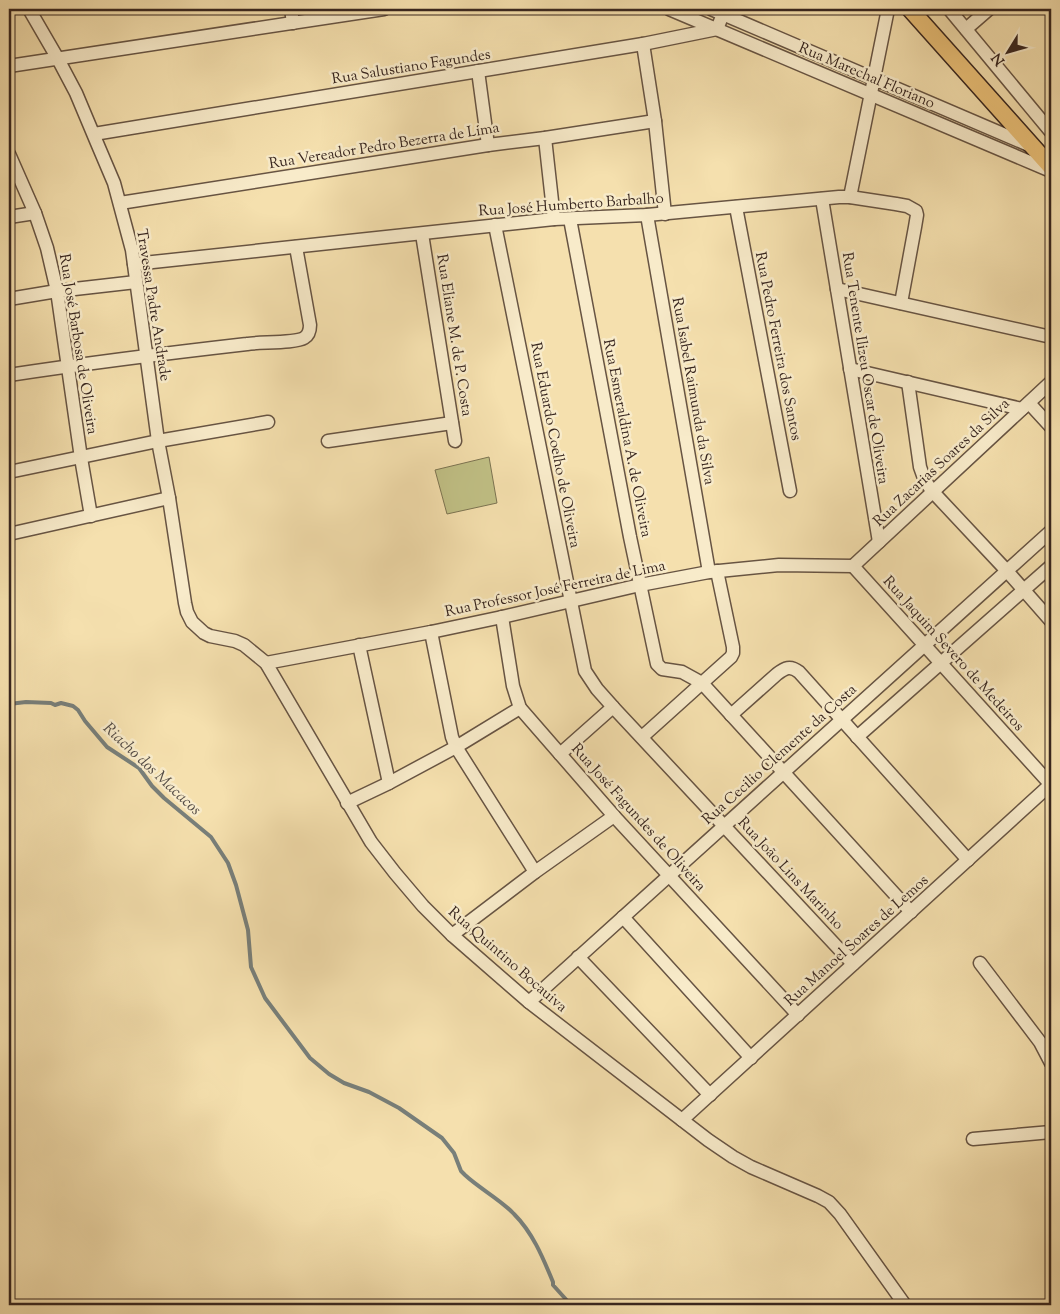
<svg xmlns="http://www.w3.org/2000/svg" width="1060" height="1314" viewBox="0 0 1060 1314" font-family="'Sorts Mill Goudy',serif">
<rect width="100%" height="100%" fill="#f5e0ae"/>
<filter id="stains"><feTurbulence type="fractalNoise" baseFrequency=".004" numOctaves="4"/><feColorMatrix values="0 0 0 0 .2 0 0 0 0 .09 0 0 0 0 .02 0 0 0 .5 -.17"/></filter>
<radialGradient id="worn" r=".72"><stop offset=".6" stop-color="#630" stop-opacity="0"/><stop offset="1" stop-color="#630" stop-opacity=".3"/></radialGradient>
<polygon fill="#c1c186" stroke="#7c7452" points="489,457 497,503 447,514 435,470"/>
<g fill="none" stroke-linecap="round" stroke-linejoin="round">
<path stroke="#787f7a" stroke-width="4" d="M9,704L26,702L51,703L55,705L61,703L73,706L78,710L85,721L107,747L139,768L152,786L164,798L211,837L228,863L236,885L248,930L251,967L265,998L310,1058L329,1074L344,1083L369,1092L399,1108L442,1138L454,1153L461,1171L465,1175C480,1189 500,1199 514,1214C533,1233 543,1258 553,1282V1285L571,1305"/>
<defs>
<g id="minor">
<polyline points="29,9 58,59 76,93 97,143 114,183 132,250 158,441 169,498 185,603 187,612 192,622 204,633 210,636 235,641 244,645 266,663 371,842 395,873 423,906 452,935 529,1002 708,1140 733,1157 751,1167 818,1196 829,1202 840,1214 905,1305"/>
<polyline points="291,9 293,23"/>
<polyline points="669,9 1051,171"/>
<polyline points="711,9 1031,146"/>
<polyline points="949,9 1051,132"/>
<polyline points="966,29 989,9"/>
<polyline points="643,44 655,121 665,214"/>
<polyline points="9,66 384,9"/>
<polyline points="478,71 488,145"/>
<polyline points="94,134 643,44 717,29 723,14"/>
<polyline points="545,138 554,219"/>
<polyline points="9,154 35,213 47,248 57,291 81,458 91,516"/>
<polyline points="850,197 888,9"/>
<polyline points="822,199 879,542"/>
<polyline points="120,203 488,145 545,138 655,121"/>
<polyline points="736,207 790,491"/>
<polyline points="647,215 709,572"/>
<polyline points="9,217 35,213"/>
<polyline points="570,219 630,537 657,664 662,669 682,672 702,683 731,657 733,653 733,647 717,571"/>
<polyline points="495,225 585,671 597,689 613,707 853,964"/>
<polyline points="422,234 455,441"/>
<polyline points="134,264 554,219 647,215 839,197 850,197 896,204 907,206 916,211 917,215 915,227 901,303"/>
<polyline points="837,289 1051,337"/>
<polyline points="9,299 57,291 136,282"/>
<polyline points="850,369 1022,409"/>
<path d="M9,375C88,363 168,353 247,344C259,342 296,343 304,338C309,335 310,330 310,325L296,247"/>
<polyline points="908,382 920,467 925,481 933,492 1007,571 1051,621"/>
<polyline points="1029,403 1051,427"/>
<polyline points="328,441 452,423"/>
<polyline points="9,472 158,441 268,422"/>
<polyline points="9,534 169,498"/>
<polyline points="853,566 1051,785"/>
<polyline points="853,566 1051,382"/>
<polyline points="502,617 513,686 520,708 614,816 798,1015"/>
<polyline points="431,632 452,737 456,747 535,872"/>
<polyline points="359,645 389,783"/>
<polyline points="266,663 431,632 502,617 640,585 709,572 779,565 853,566"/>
<path d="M731,715L777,674C785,668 790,665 799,672L968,860"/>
<polyline points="642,737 702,683 911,912"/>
<polyline points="857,737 1051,566"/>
<polyline points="560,754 613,707"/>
<polyline points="347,803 389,783 456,747 520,708"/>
<polyline points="623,917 751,1058"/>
<polyline points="452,935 535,872 614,816"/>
<polyline points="578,957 710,1095"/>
<polyline points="980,963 1040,1042 1051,1063"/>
<polyline points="529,1002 1051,531"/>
<polyline points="682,1120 1051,784"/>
<polyline points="973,1139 1051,1132"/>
</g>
<polyline id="major" points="910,9 1051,167"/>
</defs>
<use href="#minor" stroke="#675443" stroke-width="15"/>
<use href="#major" stroke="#38261f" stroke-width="19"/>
<use href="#minor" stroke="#f8ebca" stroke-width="12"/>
<use href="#major" stroke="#eac077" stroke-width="16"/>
</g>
<g text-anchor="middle" stroke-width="5" stroke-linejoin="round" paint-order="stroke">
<g font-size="15" fill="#38261f" stroke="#f8ebca">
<text transform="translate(411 66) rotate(-9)" y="5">Rua Salustiano Fagundes</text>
<text transform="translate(867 75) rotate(23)" y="5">Rua Marechal Floriano</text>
<text transform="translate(384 145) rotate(-9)" y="5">Rua Vereador Pedro Bezerra de Lima</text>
<text transform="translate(571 204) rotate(-4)" y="5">Rua José Humberto Barbalho</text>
<text transform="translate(154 305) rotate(81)" y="5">Travessa Padre Andrade</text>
<text transform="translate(455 335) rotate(81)" y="5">Rua Eliane M. de P. Costa</text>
<text transform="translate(79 344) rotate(81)" y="5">Rua José Barbosa de Oliveira</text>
<text transform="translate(779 346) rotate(79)" y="5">Rua Pedro Ferreira dos Santos</text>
<text transform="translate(866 368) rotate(81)" y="5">Rua Tenente Ilizeu Oscar de Oliveira</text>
<text transform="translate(694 391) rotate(80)" y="5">Rua Isabel Raimunda da Silva</text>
<text transform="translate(628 438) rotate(79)" y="5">Rua Esmeraldina A. de Oliveira</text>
<text transform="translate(556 445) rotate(79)" y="5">Rua Eduardo Coelho de Oliveira</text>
<text transform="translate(941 462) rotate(-43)" y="5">Rua Zacarias Soares da Silva</text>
<text transform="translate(555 588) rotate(-12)" y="5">Rua Professor José Ferreira de Lima</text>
<text transform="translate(954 653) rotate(48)" y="5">Rua Jaquim Severo de Medeiros</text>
<text transform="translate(779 754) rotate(-42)" y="5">Rua Cecilio Clemente da Costa</text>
<text transform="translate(639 817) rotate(48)" y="5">Rua José Fagundes de Oliveira</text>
<text transform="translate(791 873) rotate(47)" y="5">Rua João Lins Marinho</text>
<text transform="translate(856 940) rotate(-42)" y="5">Rua Manoel Soares de Lemos</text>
<text transform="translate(508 959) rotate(41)" y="5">Rua Quintino Bocauiva</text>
</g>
<g font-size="16" font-style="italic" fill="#534b45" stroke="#f8ebca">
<text transform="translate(153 768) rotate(43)" y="6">Riacho dos Macacos</text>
</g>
</g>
<rect width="1060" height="1314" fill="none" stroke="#f5e0ae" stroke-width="30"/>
<rect x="10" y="10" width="1040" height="1294" fill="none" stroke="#38261f" stroke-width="2.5"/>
<rect x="15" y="15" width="1030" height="1284" fill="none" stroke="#38261f"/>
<g transform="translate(1008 52) rotate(233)" stroke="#f8ebca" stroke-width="4" paint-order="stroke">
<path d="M0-4L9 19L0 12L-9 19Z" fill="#38261f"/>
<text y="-8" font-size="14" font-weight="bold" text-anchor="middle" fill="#38261f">N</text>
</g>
<rect width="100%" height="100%" filter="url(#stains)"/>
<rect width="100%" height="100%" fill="url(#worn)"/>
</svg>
